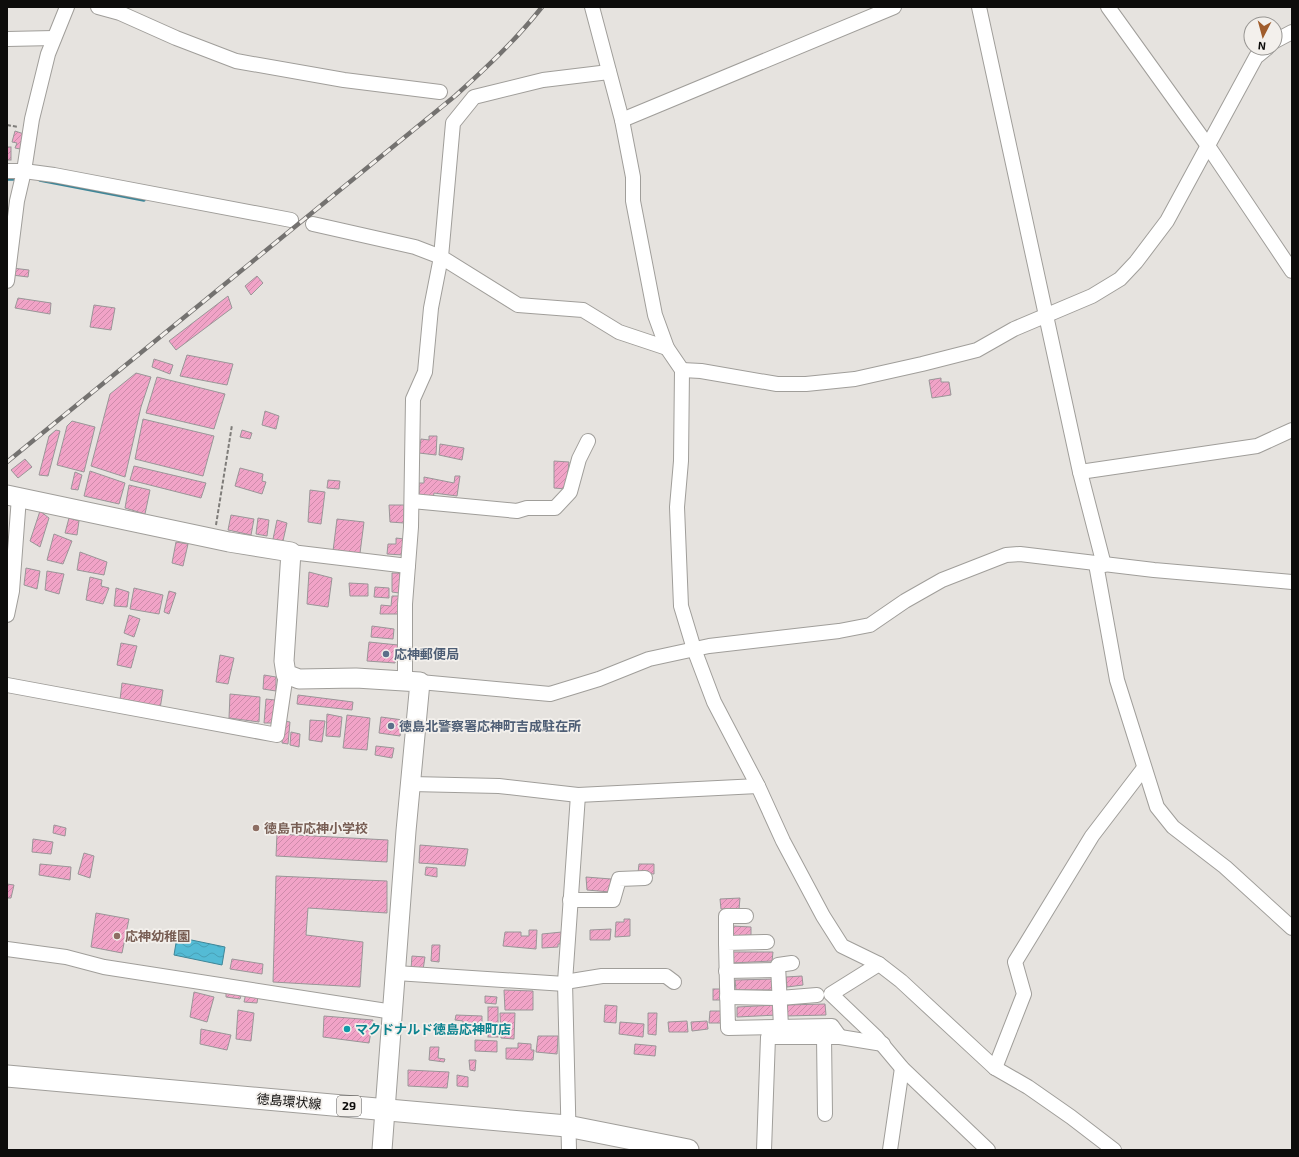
<svg xmlns="http://www.w3.org/2000/svg" width="1299" height="1157" viewBox="0 0 1299 1157" font-family="'Exo 2','Noto Sans JP',sans-serif">
<defs>
<pattern id="water-waves" width="16" height="10" patternUnits="userSpaceOnUse"><rect width="16" height="10" fill="#54bbd5"/><path d="M0 5q4-4 8 0t8 0" fill="none" stroke="#48a0b6"/></pattern>
<pattern id="building-hatch" width="6" height="6" patternUnits="userSpaceOnUse"><rect width="6" height="6" fill="#f1a3c7"/><path d="M-1 1l2-2M0 6l6-6M5 7l2-2" fill="none" stroke="#cd8baa"/></pattern>
</defs>
<rect width="100%" height="100%" fill="#e6e3df"/>
<polygon fill="url(#water-waves)" stroke="#3f8698" points="177,937 225,947 222,965 174,955"/>
<g fill="none" stroke-linecap="round" stroke-linejoin="round">
<g stroke="#3f8698" stroke-width="3.5">
<polyline points="7,179 20,179"/>
<polyline points="40,180 144,200"/>
</g>
</g>
<g fill="url(#building-hatch)" stroke="#9a9698">
<polygon points="15,131 24,134 20,149 15,148 17,143 12,142"/>
<rect x="7" y="147" width="4" height="13"/>
<polygon points="12,268 29,270 28,277 12,275"/>
<polygon points="257,276 263,283 251,295 245,286"/>
<polygon points="228,296 232,308 176,350 169,341"/>
<polygon points="18,298 51,303 50,314 15,308"/>
<polygon points="94,305 115,308 111,330 90,327"/>
<polygon points="187,355 233,364 227,385 180,376"/>
<polygon points="154,359 173,365 170,374 152,367"/>
<polygon points="136,373 151,377 141,407 125,477 91,466 110,394"/>
<polygon points="157,377 225,394 214,429 146,413"/>
<polygon points="941,378 941,382 949,382 951,395 932,398 929,380"/>
<polygon points="265,411 279,416 276,429 262,425"/>
<polygon points="143,419 214,436 203,476 135,459"/>
<polygon points="72,421 95,427 84,472 57,465 67,426"/>
<polygon points="56,430 60,431 48,476 39,475 49,436"/>
<polygon points="242,430 252,433 250,439 240,437"/>
<polygon points="429,436 437,436 436,455 419,453 421,439 429,440"/>
<polygon points="440,444 464,448 462,460 439,455"/>
<polygon points="25,459 32,467 18,478 11,470"/>
<polygon points="554,461 569,462 566,489 554,488"/>
<polygon points="134,466 206,483 201,498 130,480"/>
<polygon points="240,468 263,474 262,481 266,482 262,494 235,486"/>
<polygon points="90,471 125,483 119,504 84,496"/>
<polygon points="75,472 82,475 78,490 71,489"/>
<polygon points="455,476 460,476 457,496 434,493 433,498 419,496 419,483 424,483 424,477 454,483"/>
<polygon points="328,480 340,481 339,489 327,488"/>
<polygon points="129,485 150,490 145,514 125,508"/>
<polygon points="310,490 325,492 321,524 308,522"/>
<polygon points="389,505 404,505 404,523 390,522"/>
<polygon points="40,511 49,518 40,547 30,541"/>
<polygon points="231,515 254,519 251,535 228,530"/>
<polygon points="69,518 79,521 77,535 65,533"/>
<polygon points="258,518 269,520 267,536 256,534"/>
<polygon points="337,519 364,522 360,553 333,551"/>
<polygon points="277,520 287,523 283,541 273,539"/>
<polygon points="54,534 72,541 63,564 47,560"/>
<polygon points="396,538 404,539 403,555 387,554 388,544 396,544"/>
<polygon points="176,542 188,544 183,566 172,563"/>
<polygon points="80,552 107,562 104,575 77,570"/>
<polygon points="26,568 40,571 37,589 24,585"/>
<polygon points="47,571 64,574 59,594 45,590"/>
<polygon points="309,572 332,578 328,607 307,604"/>
<polygon points="392,573 400,573 399,593 392,592"/>
<polygon points="90,577 102,580 101,586 109,588 103,604 86,600"/>
<polygon points="349,583 368,584 368,596 350,596"/>
<polygon points="375,587 389,588 389,598 374,597"/>
<polygon points="116,588 129,592 127,607 114,606"/>
<polygon points="134,588 163,595 159,614 130,609"/>
<polygon points="169,591 176,593 169,614 164,612"/>
<polygon points="392,596 399,596 398,614 380,614 381,605 391,606"/>
<polygon points="129,615 140,619 134,637 124,633"/>
<polygon points="372,626 394,629 393,639 371,637"/>
<polygon points="369,642 398,645 395,663 367,661"/>
<polygon points="121,643 137,646 131,668 117,665"/>
<polygon points="220,655 234,658 228,684 216,682"/>
<polygon points="264,675 276,677 276,691 263,689"/>
<polygon points="122,683 163,690 160,709 120,700"/>
<polygon points="230,694 260,697 259,722 229,718"/>
<polygon points="298,695 353,702 352,710 297,704"/>
<polygon points="266,699 275,700 274,723 264,723"/>
<polygon points="327,714 342,717 340,737 326,736"/>
<polygon points="347,715 370,718 367,750 343,748"/>
<polygon points="381,717 403,720 400,736 379,733"/>
<polygon points="310,720 325,721 322,742 309,740"/>
<polygon points="284,721 290,722 288,744 282,743"/>
<polygon points="291,732 300,734 299,747 290,745"/>
<polygon points="376,746 394,748 392,758 375,755"/>
<polygon points="54,825 66,828 65,836 53,833"/>
<polygon points="277,834 388,840 387,862 276,856"/>
<polygon points="33,839 53,842 51,854 32,852"/>
<polygon points="420,845 468,849 465,866 419,863"/>
<polygon points="84,853 94,856 90,878 78,874"/>
<polygon points="40,864 71,867 70,880 39,875"/>
<polygon points="639,864 654,864 654,874 638,873"/>
<polygon points="426,867 437,868 437,877 425,875"/>
<polygon points="276,876 387,881 387,913 308,908 306,935 363,942 360,987 273,982"/>
<polygon points="586,877 611,879 610,892 587,890"/>
<polygon points="7,884 14,885 11,898 7,898"/>
<polygon points="740,898 739,909 721,909 720,899"/>
<polygon points="96,913 129,919 122,953 91,947"/>
<polygon points="624,919 630,919 630,936 615,937 616,922 624,922"/>
<polygon points="732,926 751,927 751,935 731,936"/>
<polygon points="611,929 610,940 590,940 590,930"/>
<polygon points="529,930 537,930 536,949 503,946 505,932 521,932 521,936 529,936"/>
<polygon points="562,932 560,944 558,944 558,947 542,948 542,934"/>
<polygon points="432,945 440,945 439,962 431,961"/>
<polygon points="730,952 773,952 772,961 732,963"/>
<polygon points="412,956 425,957 423,970 411,969"/>
<polygon points="232,959 263,964 262,974 230,969"/>
<polygon points="802,976 803,985 787,987 786,977"/>
<polygon points="775,979 775,990 736,990 735,980"/>
<rect x="713" y="989" width="7" height="11"/>
<polygon points="226,990 242,992 240,999 226,997"/>
<polygon points="504,990 533,991 533,1010 505,1010"/>
<polygon points="194,992 214,997 207,1022 190,1017"/>
<polygon points="246,993 258,996 257,1003 244,1002"/>
<polygon points="485,996 497,997 496,1004 485,1003"/>
<polygon points="825,1004 826,1015 786,1016 785,1005"/>
<polygon points="605,1005 617,1006 616,1023 604,1022"/>
<polygon points="777,1005 777,1015 737,1017 737,1007"/>
<rect x="488" y="1007" width="10" height="30"/>
<polygon points="238,1010 254,1013 251,1041 236,1039"/>
<polygon points="710,1011 721,1011 721,1023 709,1023"/>
<polygon points="500,1013 515,1013 514,1039 501,1038"/>
<polygon points="648,1013 657,1013 656,1035 648,1034"/>
<polygon points="456,1015 482,1016 482,1029 463,1028 463,1021 455,1020"/>
<polygon points="324,1016 373,1020 369,1043 323,1037"/>
<polygon points="687,1021 688,1032 669,1032 668,1022"/>
<polygon points="707,1021 708,1029 692,1031 691,1022"/>
<polygon points="620,1022 644,1024 643,1037 619,1034"/>
<polygon points="201,1029 231,1035 227,1050 200,1044"/>
<polygon points="538,1036 558,1036 557,1054 536,1052"/>
<polygon points="475,1040 497,1041 497,1052 475,1051"/>
<polygon points="518,1043 531,1044 531,1050 534,1050 533,1060 506,1059 506,1048 518,1048"/>
<polygon points="635,1044 656,1046 655,1056 634,1054"/>
<polygon points="430,1047 439,1047 438,1058 445,1059 444,1062 429,1060"/>
<polygon points="469,1060 476,1060 475,1071 470,1070"/>
<polygon points="408,1070 449,1072 447,1088 408,1086"/>
<polygon points="457,1075 468,1077 468,1087 457,1086"/>
</g>
<g fill="none" stroke-linecap="round" stroke-linejoin="round">
<defs>
<g id="street">
<polyline points="98,7 120,13 176,38 236,61 344,80 440,92"/>
<polyline points="592,7 622,120 633,177 633,201 655,315 667,348 682,370 681,461 677,507 681,606 694,649 714,702 758,786 783,841 823,916 842,946 879,964 901,981 995,1068 1028,1087 1071,1117 1114,1150"/>
<polyline points="979,7 1080,472 1104,565"/>
<polyline points="1108,7 1208,146 1292,271"/>
<polyline points="7,39 54,38"/>
<polyline points="1275,41 1292,32"/>
<polyline points="609,72 543,80 474,97 453,123 441,257 518,305 583,310 619,332 667,348"/>
<polyline points="622,120 894,7"/>
<polyline points="7,171 24,171 54,175 291,220"/>
<polyline points="313,224 415,247 441,257 431,308 425,372 413,399 411,527 405,604 405,681"/>
<polyline points="7,281 17,201 24,171 32,119 48,54 67,7"/>
<polyline points="682,370 701,371 777,384 806,384 855,379 922,364 977,350 1014,329 1092,296 1120,279 1136,262 1167,221 1256,57 1267,48"/>
<polyline points="1080,472 1257,446 1292,430"/>
<polyline points="412,501 517,511 527,508 555,508 570,492 579,459 588,441"/>
<polyline points="291,552 408,566"/>
<polyline points="1096,564 1117,680 1157,807 1173,827 1225,867 1292,928"/>
<polyline points="7,615 12,591 19,497"/>
<polyline points="420,682 550,694 599,679 649,659 709,646 839,631 870,625 905,601 942,580 1006,555 1020,554 1154,570 1292,582"/>
<polyline points="7,685 277,735 286,674"/>
<polyline points="411,784 499,786 578,795 758,786"/>
<polyline points="570,900 613,900 619,879 645,878"/>
<polyline points="767,942 726,943 728,1028 832,1026 840,1037"/>
<polyline points="726,943 726,916 746,916"/>
<polyline points="7,949 66,957 104,967 393,1012"/>
<polyline points="879,964 831,994 876,1037 902,1068 988,1150"/>
<polyline points="726,971 778,970"/>
<polyline points="396,973 565,984"/>
<polyline points="565,982 602,976 666,976 674,982"/>
<polyline points="727,997 780,998 817,995"/>
<polyline points="781,1027 778,965 792,963"/>
<polyline points="824,1037 825,1114"/>
<polyline points="995,1068 1024,994 1015,962 1092,836 1144,768"/>
<polyline points="569,1150 565,982 578,795"/>
<polyline points="764,1150 768,1037 840,1037 883,1044"/>
<polyline points="890,1150 902,1068"/>
</g>
<polyline id="secondary" points="7,495 229,542 291,552 284,661 286,674 299,679 356,678 420,682 406,831 382,1150"/>
<polyline id="primary" points="7,1076 567,1126 688,1150"/>
</defs>
<use href="#street" stroke="#a09e9a" stroke-width="16"/>
<use href="#secondary" stroke="#a09e9a" stroke-width="21"/>
<use href="#primary" stroke="#a09e9a" stroke-width="23"/>
<g stroke="#7f7d7a" stroke-width="2" stroke-dasharray="4 2" stroke-linecap="butt">
<polyline points="7,125 18,127"/>
<polyline points="216,525 232,425"/>
</g>
<use href="#street" stroke="#fff" stroke-width="14"/>
<use href="#secondary" stroke="#fff" stroke-width="19"/>
<use href="#primary" stroke="#fff" stroke-width="21"/>
<defs>
<path id="rail" d="M7,462L455,96C486,68 516,40 542,7"/>
</defs>
<use href="#rail" stroke="#747270" stroke-width="4.5"/>
<use href="#rail" stroke="#f3f0ec" stroke-width="3" stroke-dasharray="9" stroke-linecap="butt"/>
</g>
<g fill="#5c6f8a" stroke="#f3f0ec" stroke-width="1.5">
<circle cx="386" cy="654" r="4"/>
<circle cx="391" cy="726" r="4"/>
</g>
<g fill="#8d6e63" stroke="#f3f0ec" stroke-width="1.5">
<circle cx="256" cy="828" r="4"/>
<circle cx="117" cy="936" r="4"/>
</g>
<circle fill="#0f9aa8" stroke="#f3f0ec" stroke-width="1.5" cx="347" cy="1029" r="4"/>
<g text-anchor="middle" stroke-width="3.5" stroke-linejoin="round" paint-order="stroke">
<rect fill="#f3f0ec" stroke="#52504e" stroke-width="1" x="337" y="1096" width="24" height="20" rx="3"/>
<g font-size="12" font-weight="bold" fill="#0d0c0b">
<text x="349" y="1110">29</text>
</g>
<g font-size="13" font-weight="bold" fill="#4e5e75" stroke="#f3f0ec" text-anchor="start">
<text x="394" y="659">応神郵便局</text>
<text x="399" y="731">徳島北警察署応神町吉成駐在所</text>
</g>
<g font-size="13" font-weight="bold" fill="#785e54" stroke="#f3f0ec" text-anchor="start">
<text x="264" y="833">徳島市応神小学校</text>
<text x="125" y="941">応神幼稚園</text>
</g>
<g font-size="13" font-weight="bold" fill="#0d838f" stroke="#f3f0ec" text-anchor="start">
<text x="355" y="1034">マクドナルド徳島応神町店</text>
</g>
<g font-size="13" fill="#0d0c0b" stroke="#f3f0ec">
<text transform="translate(289 1101) rotate(5)" y="5">徳島環状線</text>
</g>
</g>
<rect width="1299" height="1157" fill="none" stroke="#0d0c0b" stroke-width="16"/>
<g transform="translate(1263 36) rotate(186)"><circle r="19" fill="#f3f0ec" stroke="#979592"/>
<path d="M0-3L7 15L0 10L-7 15Z" fill="#a05d2c"/>
<text y="-6" font-size="11" font-weight="bold" text-anchor="middle" fill="#0d0c0b">N</text>
</g>
</svg>
